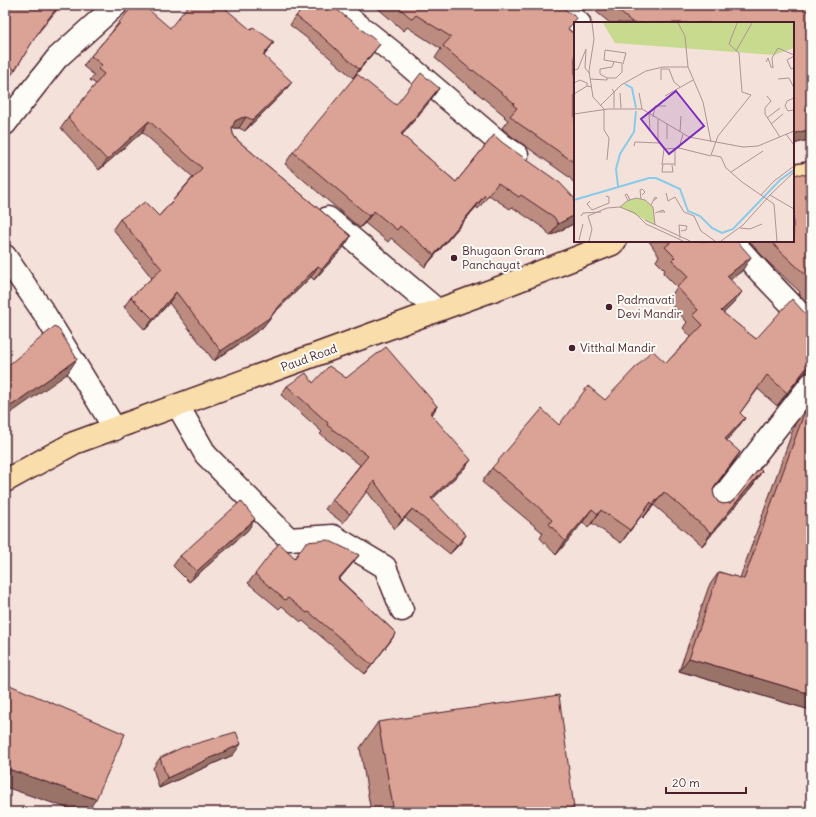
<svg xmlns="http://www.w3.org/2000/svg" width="816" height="817" viewBox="0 0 816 817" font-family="Delius,sans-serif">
<rect width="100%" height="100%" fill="#f3e1da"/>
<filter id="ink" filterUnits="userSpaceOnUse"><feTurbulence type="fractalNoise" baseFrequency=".025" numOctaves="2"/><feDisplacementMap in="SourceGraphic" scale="8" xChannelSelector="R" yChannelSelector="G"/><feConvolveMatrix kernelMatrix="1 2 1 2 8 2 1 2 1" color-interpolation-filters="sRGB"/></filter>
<g filter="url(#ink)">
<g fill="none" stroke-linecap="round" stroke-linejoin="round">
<defs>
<g id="street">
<polyline points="333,5 395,54 502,145 517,155"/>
<polyline points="555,5 579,23"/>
<polyline points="5,124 57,58 116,5"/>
<polyline points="328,218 437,310"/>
<polyline points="732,241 762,274 811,325"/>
<polyline points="5,256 44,313 115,429"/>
<polyline points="178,406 206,455 289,539 333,536 385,567 402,610"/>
<polyline points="716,505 811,384"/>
</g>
<g id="primary">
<polyline points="793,176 811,173"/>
<polyline points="5,481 74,443 504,286 612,244 615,241"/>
</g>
</defs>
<use href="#street" stroke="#4a1f2b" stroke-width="25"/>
<use href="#primary" stroke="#4a1f2b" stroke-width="25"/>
<use href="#street" stroke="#fdfcf7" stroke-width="22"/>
<use href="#primary" stroke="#f9deab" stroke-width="22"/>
</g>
<g fill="#bc8c80" stroke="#4a1f2b">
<polygon points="5,5 37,34 15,70 7,81 5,80"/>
<polygon points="374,5 559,5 569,30 575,35 575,184 569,177 510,135 502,128 508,120 504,117 505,116 464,82 464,83 435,58 441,49 407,27 404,31"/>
<polygon points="576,5 811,5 808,140 793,144 793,23 610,23 589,6 584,11"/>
<polygon points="296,16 373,53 353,78 313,43 290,25"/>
<polygon points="119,22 170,28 251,30 274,42 264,56 284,92 245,131 239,128 233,128 232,129 233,134 236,139 351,236 344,247 314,280 311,277 274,313 262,328 214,361 169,303 145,330 124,307 131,297 152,278 113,229 120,219 159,216 193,177 142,132 99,170 61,128 68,118 96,84 90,80 94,75 83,66 91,56 111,33"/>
<polygon points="439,88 430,101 402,135 456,182 494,135 575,223 550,236 545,229 512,207 510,209 489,195 478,209 476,207 425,267 391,238 388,242 365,223 360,228 285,164 293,152 396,105"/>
<polygon points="811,174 811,307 799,294 800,292 767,261 749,241 793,241 805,175"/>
<polygon points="649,241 737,241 742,271 730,279 732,305 723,313 756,339 811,320 811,372 807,372 801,376 777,406 758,389 740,413 745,418 735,431 727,440 731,466 714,487 713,490 714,496 718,502 723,504 730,503 735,499 762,471 753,485 702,546 654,505 643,518 641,516 621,543 592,523 588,528 583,522 556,555 540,538 543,533 524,517 482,482 492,468 559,425 605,400 666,363 691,337 683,328 687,322 668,301 677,287 663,273 665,270 656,261 659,256"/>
<polygon points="346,378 437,406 432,415 464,469 432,499 460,544 450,554 405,518 395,529 367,491 343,523 325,509 332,500 360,465 320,434 322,432 281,395 287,386 313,383"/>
<polygon points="805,411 810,710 679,671 709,586 719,572 740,578 795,424"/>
<polygon points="248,530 189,582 173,566 180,556"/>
<polygon points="359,555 352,564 339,579 396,633 365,674 303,621 301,622 282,606 279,609 248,583 255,574 295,558"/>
<polygon points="378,722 571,812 371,812 360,748"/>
<polygon points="233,755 159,788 153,768 160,758"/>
</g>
<g fill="#997268" stroke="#4a1f2b">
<polygon points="59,5 61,5 33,39 41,28"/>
<polygon points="274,42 267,52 255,66 263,55"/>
<polygon points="380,44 373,53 353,78 359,69"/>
<polygon points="292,82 284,92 245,131 253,120"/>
<polygon points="439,88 430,101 393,146 401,134"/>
<polygon points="246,117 239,128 233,128 228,132 235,121 241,118"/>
<polygon points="149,121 142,132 99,170 107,160"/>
<polygon points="811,129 811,138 808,140 793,144 793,134"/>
<polygon points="485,195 476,207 425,267 434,255"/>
<polygon points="374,211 365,223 360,228 369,216"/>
<polygon points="575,215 575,223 550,236 558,224"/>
<polygon points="351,236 344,247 314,280 322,269"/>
<polygon points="751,257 742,271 718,289 727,276"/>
<polygon points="318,266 311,277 274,313 262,328 214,361 221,351 282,303"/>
<polygon points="176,292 169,303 145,330 153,319"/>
<polygon points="742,292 732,305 711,325 721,311"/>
<polygon points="77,359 67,374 5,417 5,410"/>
<polygon points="811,362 811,372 807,372 801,376 777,406 787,393"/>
<polygon points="437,406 431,416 430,413"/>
<polygon points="745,418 735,431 716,452 725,439"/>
<polygon points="740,452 731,466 706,497 716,484"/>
<polygon points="471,460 464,469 424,507 431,498"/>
<polygon points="762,471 753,485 702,546 711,533"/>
<polygon points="664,492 654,505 643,518 653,504"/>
<polygon points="651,502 641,516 621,543 630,530"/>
<polygon points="412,509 405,518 395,529 402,520"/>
<polygon points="592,509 583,522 556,555 565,541"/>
<polygon points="601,510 592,523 588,528 598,514"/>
<polygon points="255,519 248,530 189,582 197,571"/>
<polygon points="466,535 460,544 450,554 457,545"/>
<polygon points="359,555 352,564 332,588 338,579"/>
<polygon points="396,633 390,642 365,674 372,665"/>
<polygon points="689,658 811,694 811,708 810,710 679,671"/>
<polygon points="241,744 233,755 159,788 167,778"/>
<polygon points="5,768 96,799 87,812 79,812 5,787"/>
<polygon points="574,808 571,812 546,812"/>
</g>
<g fill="#dba395" stroke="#4a1f2b">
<polygon points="5,5 59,5 41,28 15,70 5,61"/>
<polygon points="134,5 143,5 170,28 189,5 221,5 251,30 253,27 274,42 263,55 292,82 253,120 246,117 241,118 235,121 232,128 233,134 236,139 351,236 322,269 318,266 282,303 269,318 221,351 176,292 153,319 131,297 162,269 120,219 145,202 159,216 202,168 149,121 107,160 68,118 104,74 98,69 102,65 91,56 120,23 119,22"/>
<polygon points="306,5 331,5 380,44 359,69 319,34 296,16"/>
<polygon points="396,5 559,5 577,18 568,29 575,35 575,163 518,123 510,116 517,108 513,105 514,103 473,70 472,71 443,46 451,37 416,15 412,19"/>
<polygon points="611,5 811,5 811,129 793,134 793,23 631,23 632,22"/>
<polygon points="421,73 439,88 401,134 456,182 494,135 503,143 560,183 575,199 575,215 558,224 554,217 521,195 519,197 498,183 487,197 485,195 434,255 400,226 397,230 374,211 369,216 293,152 357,74 396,105"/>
<polygon points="798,174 805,175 811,174 811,284 808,281 810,279 777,248 771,241 793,241 793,176"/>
<polygon points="668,241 737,241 751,257 727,276 742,292 721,311 756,339 792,299 811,320 811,362 787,393 767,375 740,413 745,418 725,439 740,452 716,484 713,490 714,496 718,502 723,504 730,503 735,499 759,469 762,471 711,533 664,492 653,504 651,502 630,530 601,510 598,514 592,509 565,541 549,524 552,520 534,503 492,468 542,409 559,425 588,386 605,400 652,350 666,363 703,325 693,315 698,310 677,287 689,276 672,260 675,257 665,247 670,243"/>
<polygon points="55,326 60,331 77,359 5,410 5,368"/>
<polygon points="386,347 437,406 430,413 471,460 431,498 466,535 457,545 412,509 402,520 374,481 350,514 332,500 368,456 327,425 328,423 287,386 306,373 313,383 329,366 346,378"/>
<polygon points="811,403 811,694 689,658 719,572 744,579 805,411"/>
<polygon points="241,501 255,519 197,571 180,556"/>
<polygon points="328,540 359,555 338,579 396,633 372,665 309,612 307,613 288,598 285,600 255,574 279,543 295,558 306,542"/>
<polygon points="5,683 125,734 96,799 5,768"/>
<polygon points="559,695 574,808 546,812 394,812 378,722"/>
<polygon points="236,732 241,744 167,778 160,758 181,748"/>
</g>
</g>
<g fill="#4a1f2b" stroke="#fdfcf7" stroke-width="1.5">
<circle cx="454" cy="258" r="4"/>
<circle cx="609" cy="307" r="4"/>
<circle cx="572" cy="348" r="4"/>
</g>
<g text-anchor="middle" stroke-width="4" stroke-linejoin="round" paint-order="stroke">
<g font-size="12" fill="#4a1f2b" stroke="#fdfcf7" text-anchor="start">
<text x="462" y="255">Bhugaon Gram<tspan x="462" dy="14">Panchayat</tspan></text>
<text x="617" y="304">Padmavati<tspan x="617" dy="14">Devi Mandir</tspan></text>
<text x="580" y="352">Vitthal Mandir</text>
</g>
<g font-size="12" fill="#4a1f2b" stroke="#fdfcf7">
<text transform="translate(309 358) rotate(-20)" y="4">Paud Road</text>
</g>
</g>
<g transform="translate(574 22)">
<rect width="220" height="220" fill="#f3e1da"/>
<path d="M29,1H220V26L200,33L41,21ZM62,176L71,178L79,185L81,203L46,185L53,179Z" fill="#c8da8e"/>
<path fill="none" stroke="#89caea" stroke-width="2" d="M51,62L58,66L62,86M44,164L42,147L46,132L60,110L62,89M0,178L75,156H82L106,167L114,189L126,194L138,206L148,211L159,207L206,158L220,148"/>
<path fill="none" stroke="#af9394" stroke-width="1" d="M18,1L20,17L15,49L19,75L30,87V108L35,116L33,138M104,1L111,14L114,45L129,80L137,120M163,1L155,22L165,31L168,70L177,73L144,114L137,133L147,135L152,146L168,160L200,182L203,219M12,27L11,46L16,52M162,29L178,1M0,31V44M220,34L213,38L217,47L220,46M192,40L194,36L197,45L199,46L198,36L204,26L220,33M0,48L4,47L12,27M33,56L26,52V47L38,45L40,40M16,57L33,58V56H42L48,50V41L30,38L31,28L52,31L49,42M204,57L215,56L220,66M87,58V47H95L100,60L106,65M0,61L6,58L13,61V64M38,67L40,70V86M46,71L47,86M65,71L68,87M0,72L13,64L18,65M91,74L119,58M193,74L197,79L191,86V92L206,115M26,84L47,63L72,49L89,45H114M219,88L214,89L211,84L213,79L220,76M0,92L34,87H68L115,115L169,125L184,124L220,109M75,92L76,109M79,95L81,84H92M193,96L206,86M84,97V120L90,127L105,126M197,102L209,92M106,110L107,94M109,112L105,126L137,134M212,112L220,123M93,117V102M60,124L61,120L85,121M101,127V144M88,143L90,127M98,143L99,150H88L89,142H101M157,150L189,129M92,171L94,179L101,175L110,190L120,194L127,209L141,219M187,173L200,159L220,144M196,173L220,150M67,177L66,168L68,167L71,170L68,173M54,178L51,173L53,172L56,178M16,179L13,182L18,188L35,181V175L32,174M77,183L81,175L83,176L79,179M46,185L53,179L62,176L71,178L79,185L81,203M81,191L89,188L91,190H85M7,194L9,191L27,190M71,198L116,219M166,206L176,207L188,202M106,216L105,203L113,204L112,208L107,209M5,218L9,202M15,219L18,207L14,194L33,186L46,185L61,191L72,202L109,219M147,219L169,203L196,173L220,187"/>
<path fill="#7b2cbf" fill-opacity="0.15" stroke="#7b2cbf" stroke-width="2" d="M102,69L130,104L95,132L67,97Z"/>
<rect width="220" height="220" fill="none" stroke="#4a1f2b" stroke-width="2"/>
</g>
<rect width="816" height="817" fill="none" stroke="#fdfcf7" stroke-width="20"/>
<rect x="10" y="10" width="796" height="797" fill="none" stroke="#4a1f2b" stroke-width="1.5" filter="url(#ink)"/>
<path d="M666 787v6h80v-6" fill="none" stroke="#4a1f2b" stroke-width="2"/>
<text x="672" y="787" font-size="12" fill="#4a1f2b" stroke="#fdfcf7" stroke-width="3" paint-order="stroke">20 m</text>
</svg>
